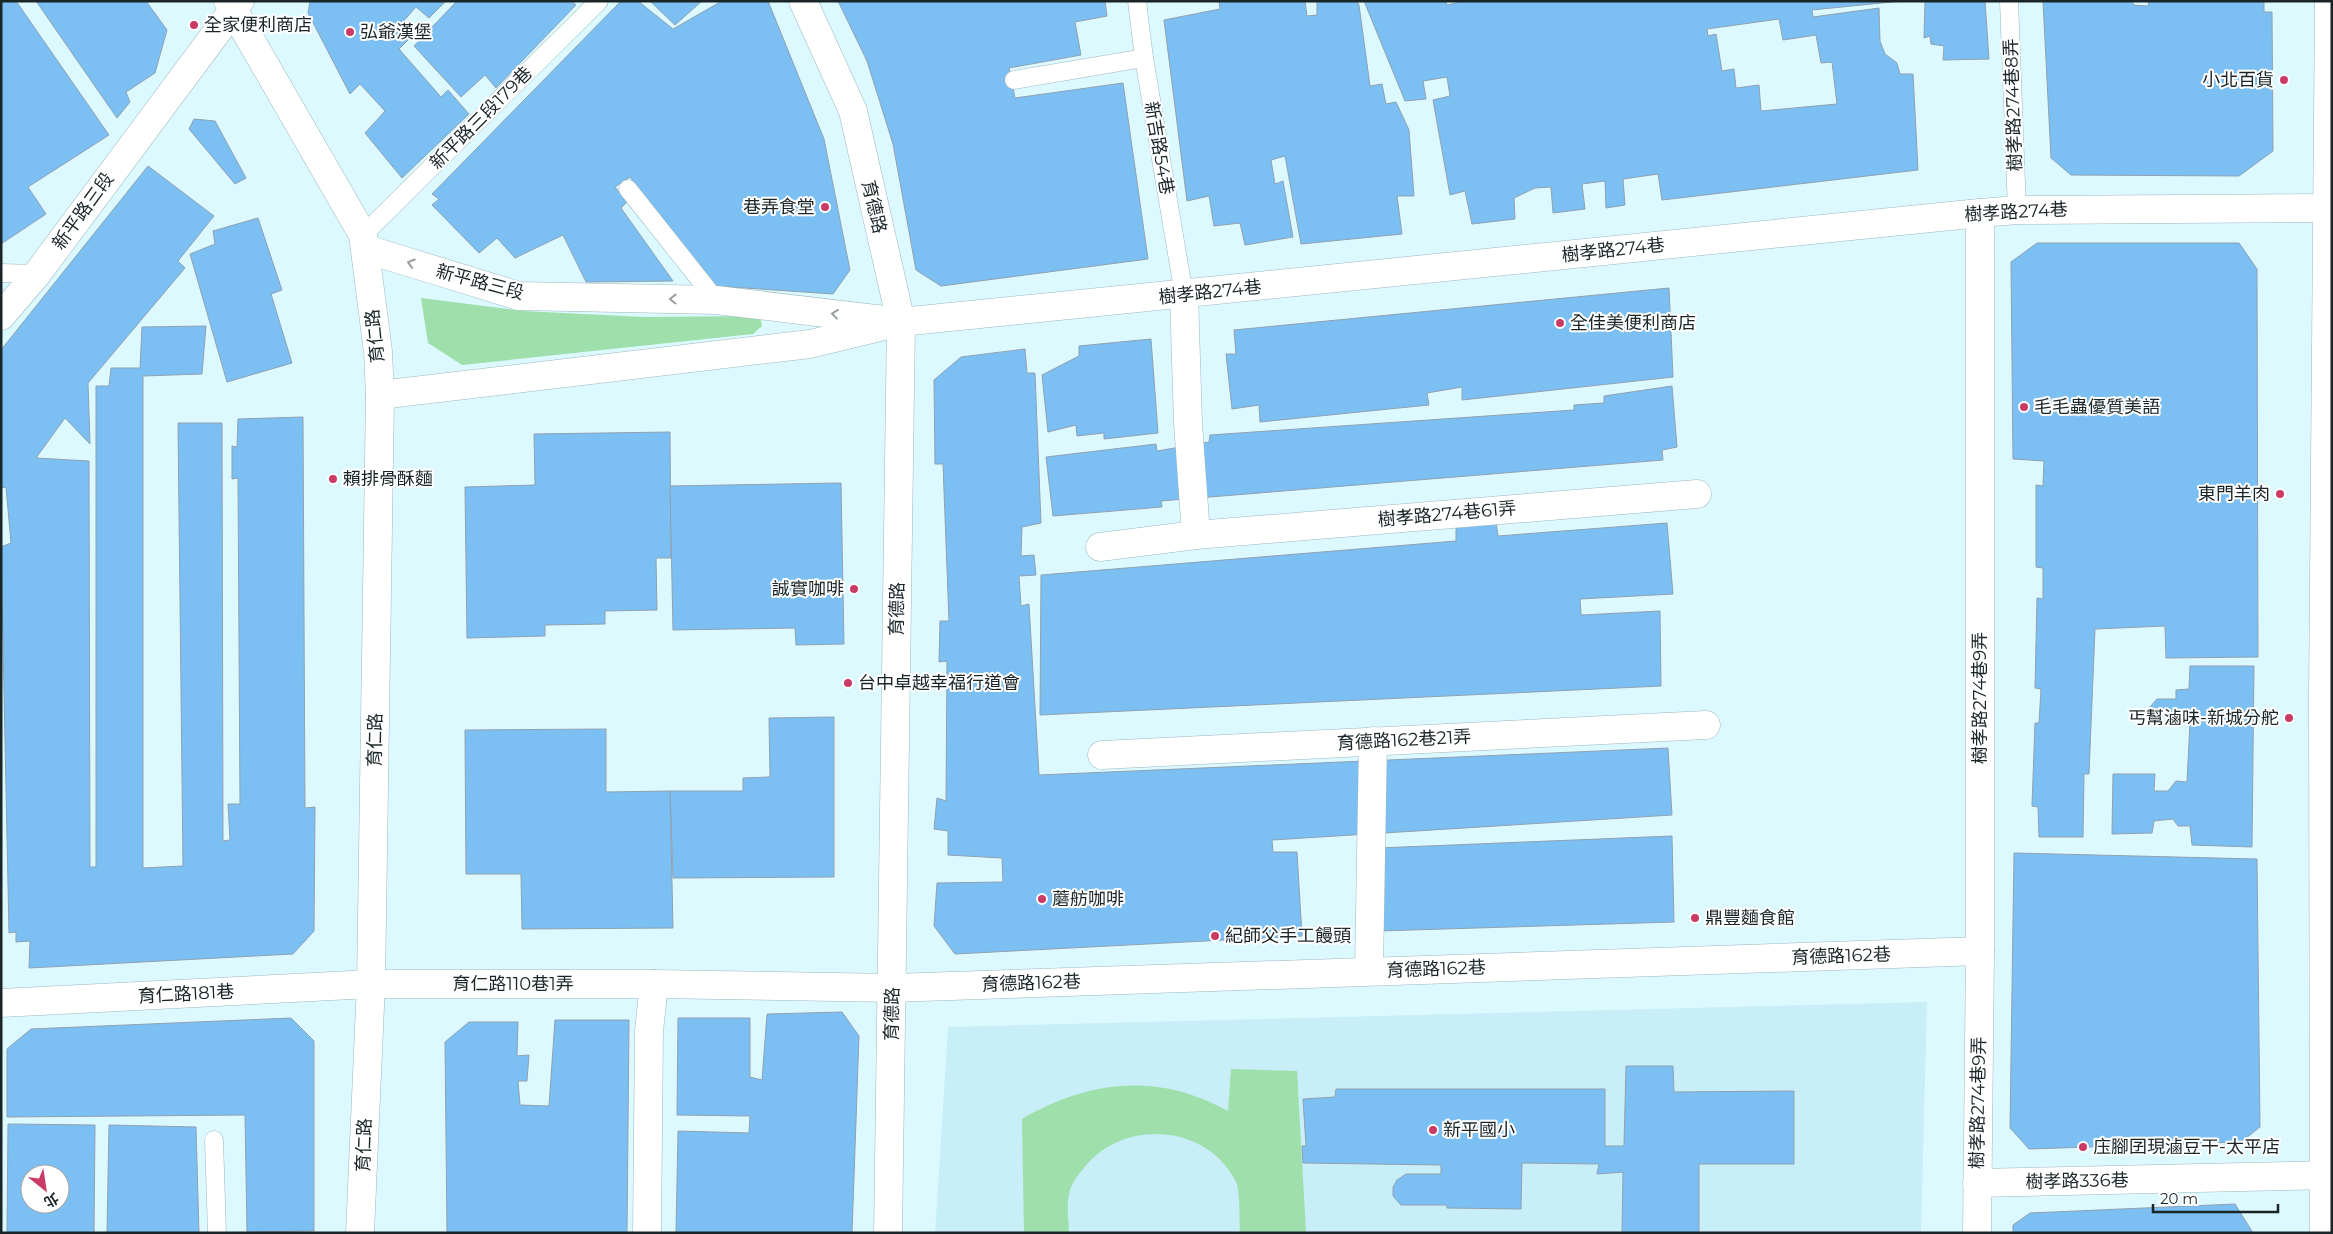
<svg xmlns="http://www.w3.org/2000/svg" width="2333" height="1234" viewBox="0 0 2333 1234" font-family="Montserrat,'Noto Sans TC',sans-serif">
<rect width="100%" height="100%" fill="#dcf9ff"/>
<polygon fill="#c8eef7" points="1927,1002 1921,1233 935,1233 948,1027"/>
<g fill="#9edfab">
<polygon points="421,298 524,311 644,317 760,316 762,326 753,334 462,365 428,343"/>
<path d="M1231,1069L1297,1071L1306,1233H1240C1239,1220 1241,1190 1235,1180C1205,1123 1122,1119 1084,1168C1078,1175 1070,1185 1069,1195C1066,1206 1069,1221 1069,1233H1024L1022,1119C1077,1087 1138,1074 1200,1098C1209,1101 1218,1106 1228,1111Z"/>
</g>
<g fill="#7cbff3" stroke="#8fa1b1" fill-rule="evenodd">
<polygon points="1,1 16,1 109,135 28,187 46,214 1,244"/>
<polygon points="36,1 146,1 167,30 155,73 126,92 130,102 117,118"/>
<polygon points="310,1 446,1 429,18 416,7 400,25 411,37 399,49 441,97 448,90 469,114 402,178 365,133 385,111 360,84 350,94 308,13"/>
<polygon points="457,1 571,1 576,5 496,88 485,75 461,97 414,46"/>
<polygon points="621,1 638,1 673,29 722,1 768,1 824,139 850,270 833,294 715,286 630,177 615,187 627,202 621,208 673,281 586,282 563,235 515,258 497,238 479,253 432,205 439,199 432,194"/>
<polygon points="650,1 702,1 675,25"/>
<polygon points="838,1 1105,1 1107,16 1075,22 1081,55 1009,68 1015,98 1123,83 1148,259 941,286 916,270 893,144 867,61"/>
<polygon points="1219,1 1305,1 1307,16 1317,15 1317,1 1357,1 1359,5 1370,86 1382,84 1386,104 1396,102 1409,130 1414,196 1397,196 1402,234 1301,244 1285,156 1271,160 1275,184 1283,181 1293,237 1245,245 1240,223 1214,226 1209,196 1187,201 1164,20 1220,9"/>
<path d="M1364,1H1446L1447,5L1464,1H1902L1812,10L1813,17L1879,8L1880,41L1885,54L1897,63L1900,74H1913L1918,170L1662,200L1658,174L1623,179L1625,205L1606,208L1605,181L1582,184L1585,209L1553,213L1551,187L1535,188L1514,198L1515,219L1472,224L1465,191L1450,195L1433,100L1450,96L1447,77L1423,81L1426,99L1405,101ZM1779,19L1783,40L1816,35L1821,63L1832,62L1837,104L1761,111L1759,85L1736,88L1734,69L1722,71L1716,34L1708,36L1707,29Z"/>
<polygon points="1925,1 1985,1 1989,59 1943,60 1944,46 1931,44 1930,36 1924,38"/>
<polygon points="2043,1 2133,1 2133,5 2148,6 2149,1 2264,1 2264,12 2272,12 2273,151 2239,176 2071,175 2051,158"/>
<polygon points="194,119 215,121 246,178 235,184 189,129"/>
<polygon points="148,166 214,216 178,261 185,268 88,383 90,444 65,418 36,458 89,461 90,867 96,867 96,386 109,386 111,368 140,368 142,327 206,326 202,374 143,376 143,868 183,866 178,423 222,423 223,841 230,840 228,804 240,804 238,478 232,479 232,446 237,447 238,419 303,417 305,808 315,807 314,931 293,954 29,968 30,941 16,942 16,932 9,933 1,547 11,543 6,487 1,488 1,350"/>
<polygon points="258,218 282,290 271,294 292,363 227,382 190,254 215,244 213,231"/>
<polygon points="2037,243 2239,243 2257,269 2258,657 2166,658 2165,626 2095,629 2089,774 2084,774 2083,837 2039,837 2038,807 2032,806 2035,723 2039,723 2041,689 2035,688 2037,598 2043,599 2043,568 2036,567 2036,485 2043,486 2044,461 2013,459 2011,262"/>
<polygon points="1669,288 1673,377 1462,400 1462,387 1427,393 1429,405 1260,422 1259,405 1232,409 1226,354 1236,354 1234,330"/>
<polygon points="1151,339 1158,433 1104,439 1104,433 1077,436 1076,425 1048,432 1042,375 1079,356 1079,346"/>
<polygon points="1025,349 1027,373 1035,373 1041,523 1022,527 1021,556 1034,555 1036,575 1019,576 1021,606 1029,604 1039,775 1668,748 1672,815 1272,840 1273,852 1297,852 1302,936 955,954 934,926 937,883 1003,882 1002,858 948,855 948,831 934,829 937,798 946,801 947,661 939,662 940,621 949,621 943,464 935,464 934,380 961,357"/>
<polygon points="1672,386 1677,447 1662,450 1663,460 1161,501 1162,507 1053,516 1046,457 1156,444 1157,451 1209,442 1210,435 1574,410 1574,405 1604,403 1604,396"/>
<polygon points="670,432 671,558 656,558 657,610 605,611 605,624 545,625 545,636 467,638 465,487 535,485 534,434"/>
<polygon points="841,483 844,644 796,645 795,628 673,630 670,486"/>
<polygon points="1495,515 1498,536 1667,523 1673,594 1580,599 1581,615 1660,611 1661,686 1040,715 1041,575 1456,541 1456,518"/>
<polygon points="2190,666 2254,666 2252,847 2192,845 2190,826 2178,826 2173,819 2154,821 2152,833 2112,834 2113,774 2155,774 2154,791 2168,791 2176,781 2187,782 2190,722 2172,722 2168,716 2157,716 2150,707 2157,699 2176,699 2176,690 2189,689"/>
<polygon points="834,717 834,877 673,878 670,791 743,791 743,778 770,777 769,718"/>
<polygon points="606,729 606,792 670,791 673,928 522,929 521,874 466,874 465,730"/>
<polygon points="1672,836 1674,922 1378,931 1378,848"/>
<polygon points="2014,853 2257,859 2260,1127 2241,1142 2029,1149 2010,1128"/>
<polygon points="842,1012 859,1036 852,1233 676,1233 678,1131 749,1133 750,1116 677,1115 678,1018 750,1018 750,1077 762,1080 767,1014"/>
<polygon points="291,1018 314,1041 314,1231 247,1232 245,1115 7,1117 7,1049 31,1029"/>
<polygon points="555,1020 629,1020 627,1233 447,1233 445,1042 469,1022 518,1022 517,1056 529,1055 527,1081 518,1081 520,1105 549,1106"/>
<polygon points="1626,1066 1673,1066 1674,1092 1794,1091 1794,1164 1699,1164 1699,1233 1622,1233 1623,1172 1597,1174 1599,1164 1522,1163 1521,1209 1447,1208 1447,1205 1401,1205 1393,1196 1393,1187 1397,1180 1406,1174 1441,1174 1441,1165 1303,1163 1302,1146 1306,1146 1303,1099 1335,1097 1336,1089 1605,1089 1605,1146 1624,1146"/>
<path d="M8,1124L95,1125L94,1233H7ZM30,1174H60V1204H30Z"/>
<polygon points="109,1125 196,1127 199,1233 107,1233"/>
<polygon points="2235,1204 2253,1233 2013,1233 2013,1225 2030,1213"/>
</g>
<g fill="none" stroke-linecap="round" stroke-linejoin="round">
<defs>
<g id="lane">
<polyline points="1137,1 1144,58 1184,295"/>
<polyline points="2009,1 2017,210"/>
<polyline points="1014,80 1144,58"/>
<polyline points="628,189 716,300"/>
<polyline points="363,235 599,1"/>
<polyline points="1,273 37,274"/>
<polyline points="214,1140 217,1233"/>
</g>
<g id="street">
<polyline points="228,1 363,235 378,352 380,395 371,984 360,1233"/>
<polyline points="803,1 853,111 901,322 888,1233"/>
<polyline points="366,249 519,296 716,300 884,320"/>
<polyline points="1184,295 1188,423 1196,535"/>
<polyline points="1,316 37,274 240,1"/>
<polyline points="380,395 810,344 901,322 1980,213 2017,210 2332,208"/>
<polyline points="1100,547 1196,535 1697,494"/>
<polyline points="1102,755 1706,725"/>
<polyline points="1369,971 1373,741"/>
<polyline points="1,1003 371,984 654,984 892,988 1980,951"/>
<polyline points="1977,1183 2332,1175"/>
<polyline points="647,1233 649,1031 654,984"/>
<polyline points="1977,1233 1980,951 1980,213"/>
<polyline points="2324,1233 2323,697 2329,1"/>
</g>
</defs>
<use href="#lane" stroke="#9db8be" stroke-width="19"/>
<use href="#street" stroke="#9db8be" stroke-width="29"/>
<use href="#lane" stroke="#fff" stroke-width="18"/>
<use href="#street" stroke="#fff" stroke-width="28"/>
</g>
<defs><path id="oneway-chevron" d="M-2-3.5L2.5 0L-2 3.5" fill="none" stroke-width="1.6" stroke-linecap="round" stroke-linejoin="round" transform="scale(1.25)"/></defs>
<g stroke="#989d9e">
<use href="#oneway-chevron" transform="translate(411 263) rotate(-163)"/>
<use href="#oneway-chevron" transform="translate(673 299) rotate(-179)"/>
<use href="#oneway-chevron" transform="translate(835 314) rotate(-173)"/>
</g>
<g fill="#c93b65" stroke="#fff" stroke-width="2">
<circle cx="194" cy="25" r="5"/>
<circle cx="350" cy="32" r="5"/>
<circle cx="2284" cy="80" r="5"/>
<circle cx="825" cy="207" r="5"/>
<circle cx="1560" cy="323" r="5"/>
<circle cx="2024" cy="407" r="5"/>
<circle cx="333" cy="479" r="5"/>
<circle cx="2280" cy="494" r="5"/>
<circle cx="854" cy="589" r="5"/>
<circle cx="848" cy="683" r="5"/>
<circle cx="2289" cy="718" r="5"/>
<circle cx="1042" cy="899" r="5"/>
<circle cx="1695" cy="918" r="5"/>
<circle cx="1215" cy="936" r="5"/>
<circle cx="1433" cy="1130" r="5"/>
<circle cx="2083" cy="1147" r="5"/>
</g>
<g text-anchor="middle" stroke-width="4" stroke-linejoin="round" paint-order="stroke">
<g font-size="18" fill="#1a2527" stroke="#fff" text-anchor="start">
<text x="204" y="31">全家便利商店</text>
<text x="360" y="38">弘爺漢堡</text>
<text x="2274" y="86" text-anchor="end">小北百貨</text>
<text x="815" y="213" text-anchor="end">巷弄食堂</text>
<text x="1570" y="329">全佳美便利商店</text>
<text x="2034" y="413">毛毛蟲優質美語</text>
<text x="343" y="485">賴排骨酥麵</text>
<text x="2270" y="500" text-anchor="end">東門羊肉</text>
<text x="844" y="595" text-anchor="end">誠實咖啡</text>
<text x="858" y="689">台中卓越幸福行道會</text>
<text x="2279" y="724" text-anchor="end">丐幫滷味-新城分舵</text>
<text x="1052" y="905">蘑舫咖啡</text>
<text x="1705" y="924">鼎豐麵食館</text>
<text x="1225" y="942">紀師父手工饅頭</text>
<text x="1443" y="1136">新平國小</text>
<text x="2093" y="1153">庒腳囝現滷豆干-太平店</text>
</g>
<g font-size="18" fill="#1a2527" stroke="#fff">
<text transform="translate(2013 105) rotate(-92)" y="6">樹孝路274巷8弄</text>
<text transform="translate(481 118) rotate(-45)" y="6">新平路三段179巷</text>
<text transform="translate(1159 148) rotate(80)" y="6">新吉路54巷</text>
<text transform="translate(874 207) rotate(77)" y="6">育德路</text>
<text transform="translate(83 211) rotate(-54)" y="6">新平路三段</text>
<text transform="translate(2016 212) rotate(-3)" y="6">樹孝路274巷</text>
<text transform="translate(1613 250) rotate(-6)" y="6">樹孝路274巷</text>
<text transform="translate(480 282) rotate(15)" y="6">新平路三段</text>
<text transform="translate(1210 292) rotate(-6)" y="6">樹孝路274巷</text>
<text transform="translate(375 336) rotate(-96)" y="6">育仁路</text>
<text transform="translate(1447 514) rotate(-5)" y="6">樹孝路274巷61弄</text>
<text transform="translate(897 609) rotate(-89)" y="6">育德路</text>
<text transform="translate(1980 698) rotate(-90)" y="6">樹孝路274巷9弄</text>
<text transform="translate(375 740) rotate(-89)" y="6">育仁路</text>
<text transform="translate(1404 740) rotate(-3)" y="6">育德路162巷21弄</text>
<text transform="translate(1841 956) rotate(-2)" y="6">育德路162巷</text>
<text transform="translate(1436 969) rotate(-2)" y="6">育德路162巷</text>
<text transform="translate(1031 983) rotate(-2)" y="6">育德路162巷</text>
<text x="513" y="990">育仁路110巷1弄</text>
<text transform="translate(186 994) rotate(-3)" y="6">育仁路181巷</text>
<text transform="translate(892 1014) rotate(-89)" y="6">育德路</text>
<text transform="translate(1978 1103) rotate(-89)" y="6">樹孝路274巷9弄</text>
<text transform="translate(364 1145) rotate(-88)" y="6">育仁路</text>
<text transform="translate(2077 1181) rotate(-1)" y="6">樹孝路336巷</text>
</g>
</g>
<rect width="2333" height="1234" fill="none" stroke="#1a2527" stroke-width="5"/>
<g transform="translate(45 1189) rotate(150)"><circle r="24" fill="#ffffff" stroke="#a3a8a9"/>
<path d="M0-4L9 19L0 12L-9 19Z" fill="#c93b65"/>
<text y="-8" font-size="14" font-weight="bold" text-anchor="middle" fill="#1a2527">北</text>
</g>
<path d="M2153 1204v8h125v-8" fill="none" stroke="#1a2527" stroke-width="2.5"/>
<text x="2160" y="1204" font-size="15" fill="#1a2527" stroke="#ffffff" stroke-width="4" paint-order="stroke">20 m</text>
</svg>
